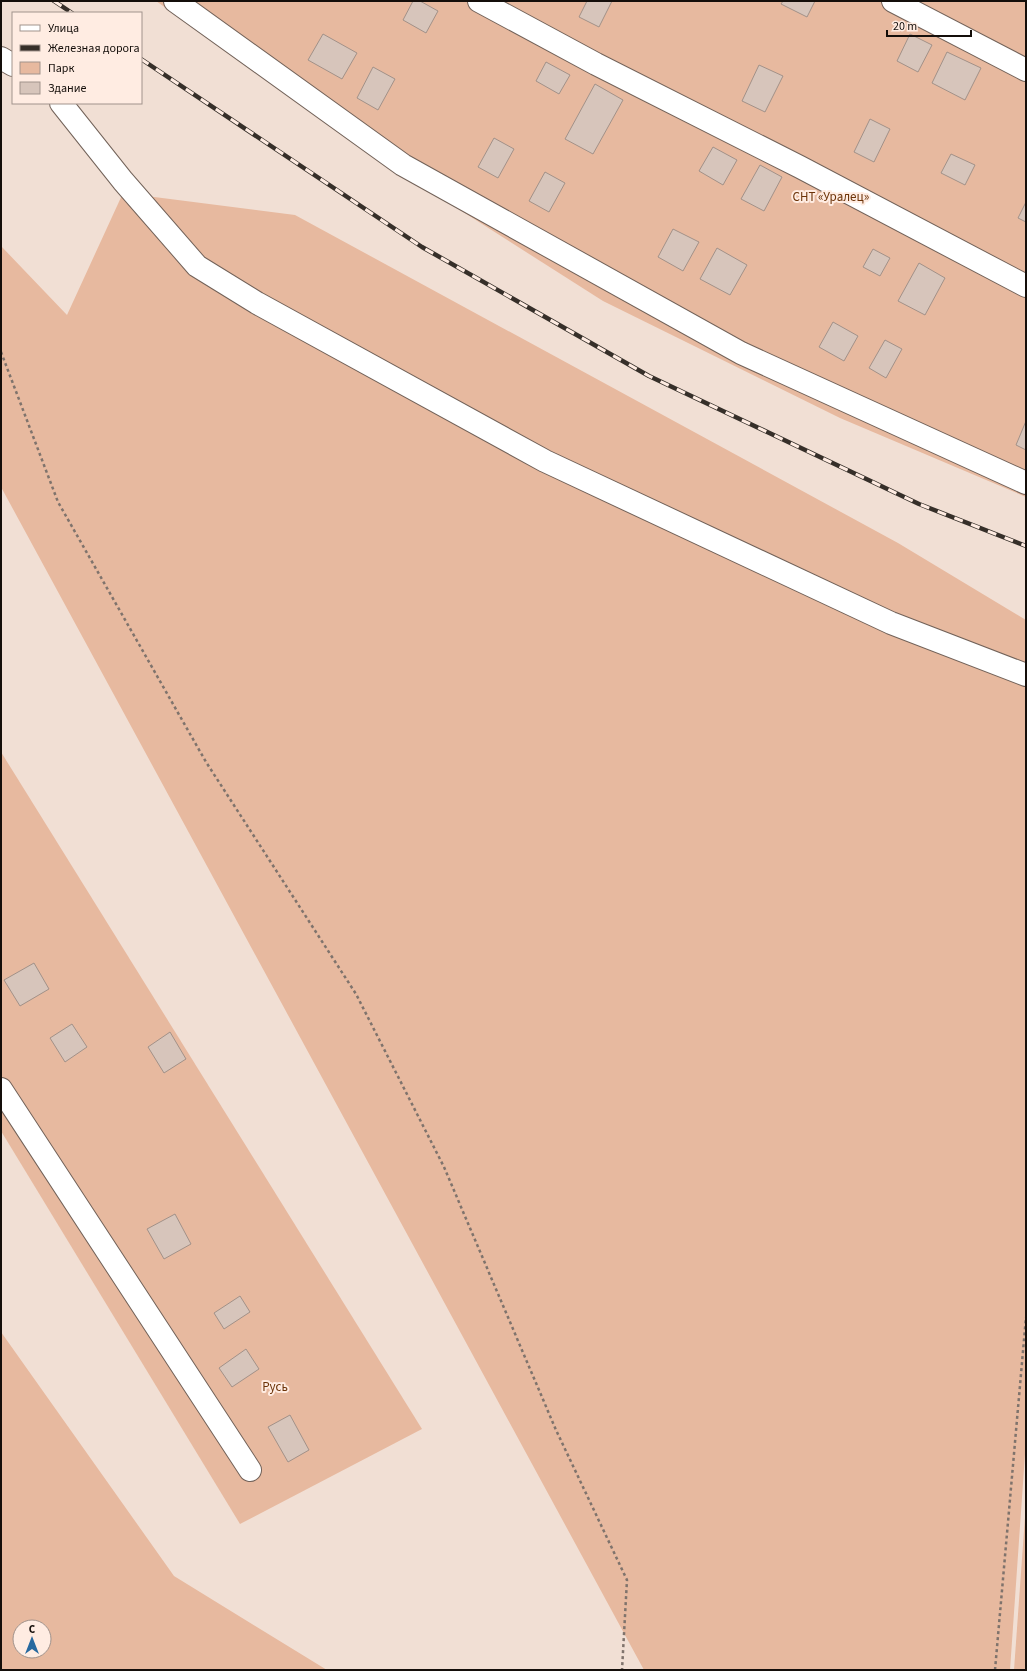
<svg xmlns="http://www.w3.org/2000/svg" width="1027" height="1671" viewBox="0 0 1027 1671" font-family="'Source Sans 3',sans-serif">
<rect width="100%" height="100%" fill="#f1dfd4"/>
<g fill="#e7b99f" fill-rule="evenodd">
<polygon points="156,1 1026,1 1026,497 840,418 603,301 372,154"/>
<polygon points="123,193 295,215 898,543 1026,620 1026,1440 1010,1670 644,1670 1,487 1,246 67,315"/>
<polygon points="1,752 422,1429 240,1524 1,1131"/>
<path d="M1,1332L174,1576L327,1670H1ZM20,1627H44V1651H20Z"/>
<polygon points="1026,1503 1026,1670 1014,1670"/>
</g>
<g fill="#d7c5bb" stroke="#a29188">
<polygon points="413,1 420,1 438,11 426,33 403,20"/>
<polygon points="587,1 612,1 599,27 579,17"/>
<polygon points="783,1 815,1 807,17 781,4"/>
<polygon points="323,34 357,53 342,79 308,60"/>
<polygon points="910,34 932,45 918,72 897,61"/>
<polygon points="947,52 981,68 965,100 932,83"/>
<polygon points="546,62 570,75 559,94 536,81"/>
<polygon points="759,65 783,76 765,112 742,101"/>
<polygon points="373,67 395,79 378,110 357,98"/>
<polygon points="595,84 623,100 593,154 565,139"/>
<polygon points="870,119 890,129 874,162 854,152"/>
<polygon points="494,138 514,149 498,178 478,167"/>
<polygon points="713,147 737,160 723,185 699,171"/>
<polygon points="951,154 975,165 965,185 941,173"/>
<polygon points="760,165 782,177 764,211 741,199"/>
<polygon points="545,172 565,183 549,212 529,201"/>
<polygon points="1026,202 1026,222 1018,218"/>
<polygon points="673,229 699,242 683,271 658,257"/>
<polygon points="717,248 747,265 730,295 700,279"/>
<polygon points="873,249 890,258 880,276 863,267"/>
<polygon points="919,263 945,278 925,315 898,301"/>
<polygon points="833,322 858,336 844,361 819,347"/>
<polygon points="885,340 902,349 886,378 869,368"/>
<polygon points="1026,421 1026,450 1016,445"/>
<polygon points="34,963 49,989 20,1006 4,980"/>
<polygon points="72,1024 87,1047 65,1062 50,1038"/>
<polygon points="170,1032 186,1059 164,1073 148,1047"/>
<polygon points="175,1214 191,1244 164,1259 147,1229"/>
<polygon points="240,1296 250,1312 224,1329 214,1313"/>
<polygon points="246,1349 259,1369 232,1387 219,1368"/>
<polygon points="290,1415 309,1450 288,1462 268,1427"/>
</g>
<g fill="none" stroke-linecap="round" stroke-linejoin="round">
<defs>
<g id="minor">
<polyline points="175,1 403,165 741,353 1026,483"/>
<polyline points="479,1 596,64 800,167 1026,286"/>
<polyline points="893,1 1026,70"/>
<polyline points="1,58 13,65"/>
<polyline points="61,103 123,181 197,266 257,303 545,461 891,623 1026,675"/>
<polyline points="1,1089 250,1470"/>
</g>
</defs>
<use href="#minor" stroke="#726259" stroke-width="24"/>
<g stroke="#7f736c" stroke-width="2.5" stroke-dasharray="3 3" stroke-linecap="butt">
<polyline points="1,352 58,502 206,762 356,994 444,1167 556,1430 627,1580 622,1670"/>
<polyline points="995,1670 1026,1317"/>
</g>
<use href="#minor" stroke="#fff" stroke-width="22"/>
<defs>
<g id="rail">
<polyline points="54,1 72,13"/>
<polyline points="141,59 422,247 649,376 919,504 1026,546"/>
</g>
</defs>
<use href="#rail" stroke="#362f29" stroke-width="4.5"/>
<use href="#rail" stroke="#ffece2" stroke-width="3" stroke-dasharray="9" stroke-linecap="butt"/>
</g>
<g text-anchor="middle" stroke-width="4" stroke-linejoin="round" paint-order="stroke">
<g font-size="13" fill="#6c3308" stroke="#ffece2">
<text x="831" y="201">СНТ «Уралец»</text>
<text x="275" y="1391">Русь</text>
</g>
</g>
<rect width="1027" height="1671" fill="none" stroke="#140e0a" stroke-width="4"/>
<rect x="12" y="12" width="130" height="92" fill="#ffece2" stroke="#a1938c"/>
<rect x="20" y="25" width="20" height="6" fill="#ffffff" stroke="#a1938c"/>
<text x="48" y="32" font-size="12" fill="#140e0a">Улица</text>
<rect x="20" y="45" width="20" height="6" fill="#362f29" stroke="#a1938c"/>
<text x="48" y="52" font-size="12" fill="#140e0a">Железная дорога</text>
<rect x="20" y="62" width="20" height="12" fill="#e7b99f" stroke="#a1938c"/>
<text x="48" y="72" font-size="12" fill="#140e0a">Парк</text>
<rect x="20" y="82" width="20" height="12" fill="#d7c5bb" stroke="#a1938c"/>
<text x="48" y="92" font-size="12" fill="#140e0a">Здание</text>
<g transform="translate(32 1639)"><circle r="19" fill="#ffece2" stroke="#a1938c"/>
<path d="M0-3L7 15L0 10L-7 15Z" fill="#27699f"/>
<text y="-6" font-size="11" font-weight="bold" text-anchor="middle" fill="#140e0a">С</text>
</g>
<path d="M887 30v6h84v-6" fill="none" stroke="#140e0a" stroke-width="2"/>
<text x="893" y="30" font-size="12" fill="#140e0a" stroke="#ffece2" stroke-width="3" paint-order="stroke">20 m</text>
</svg>
